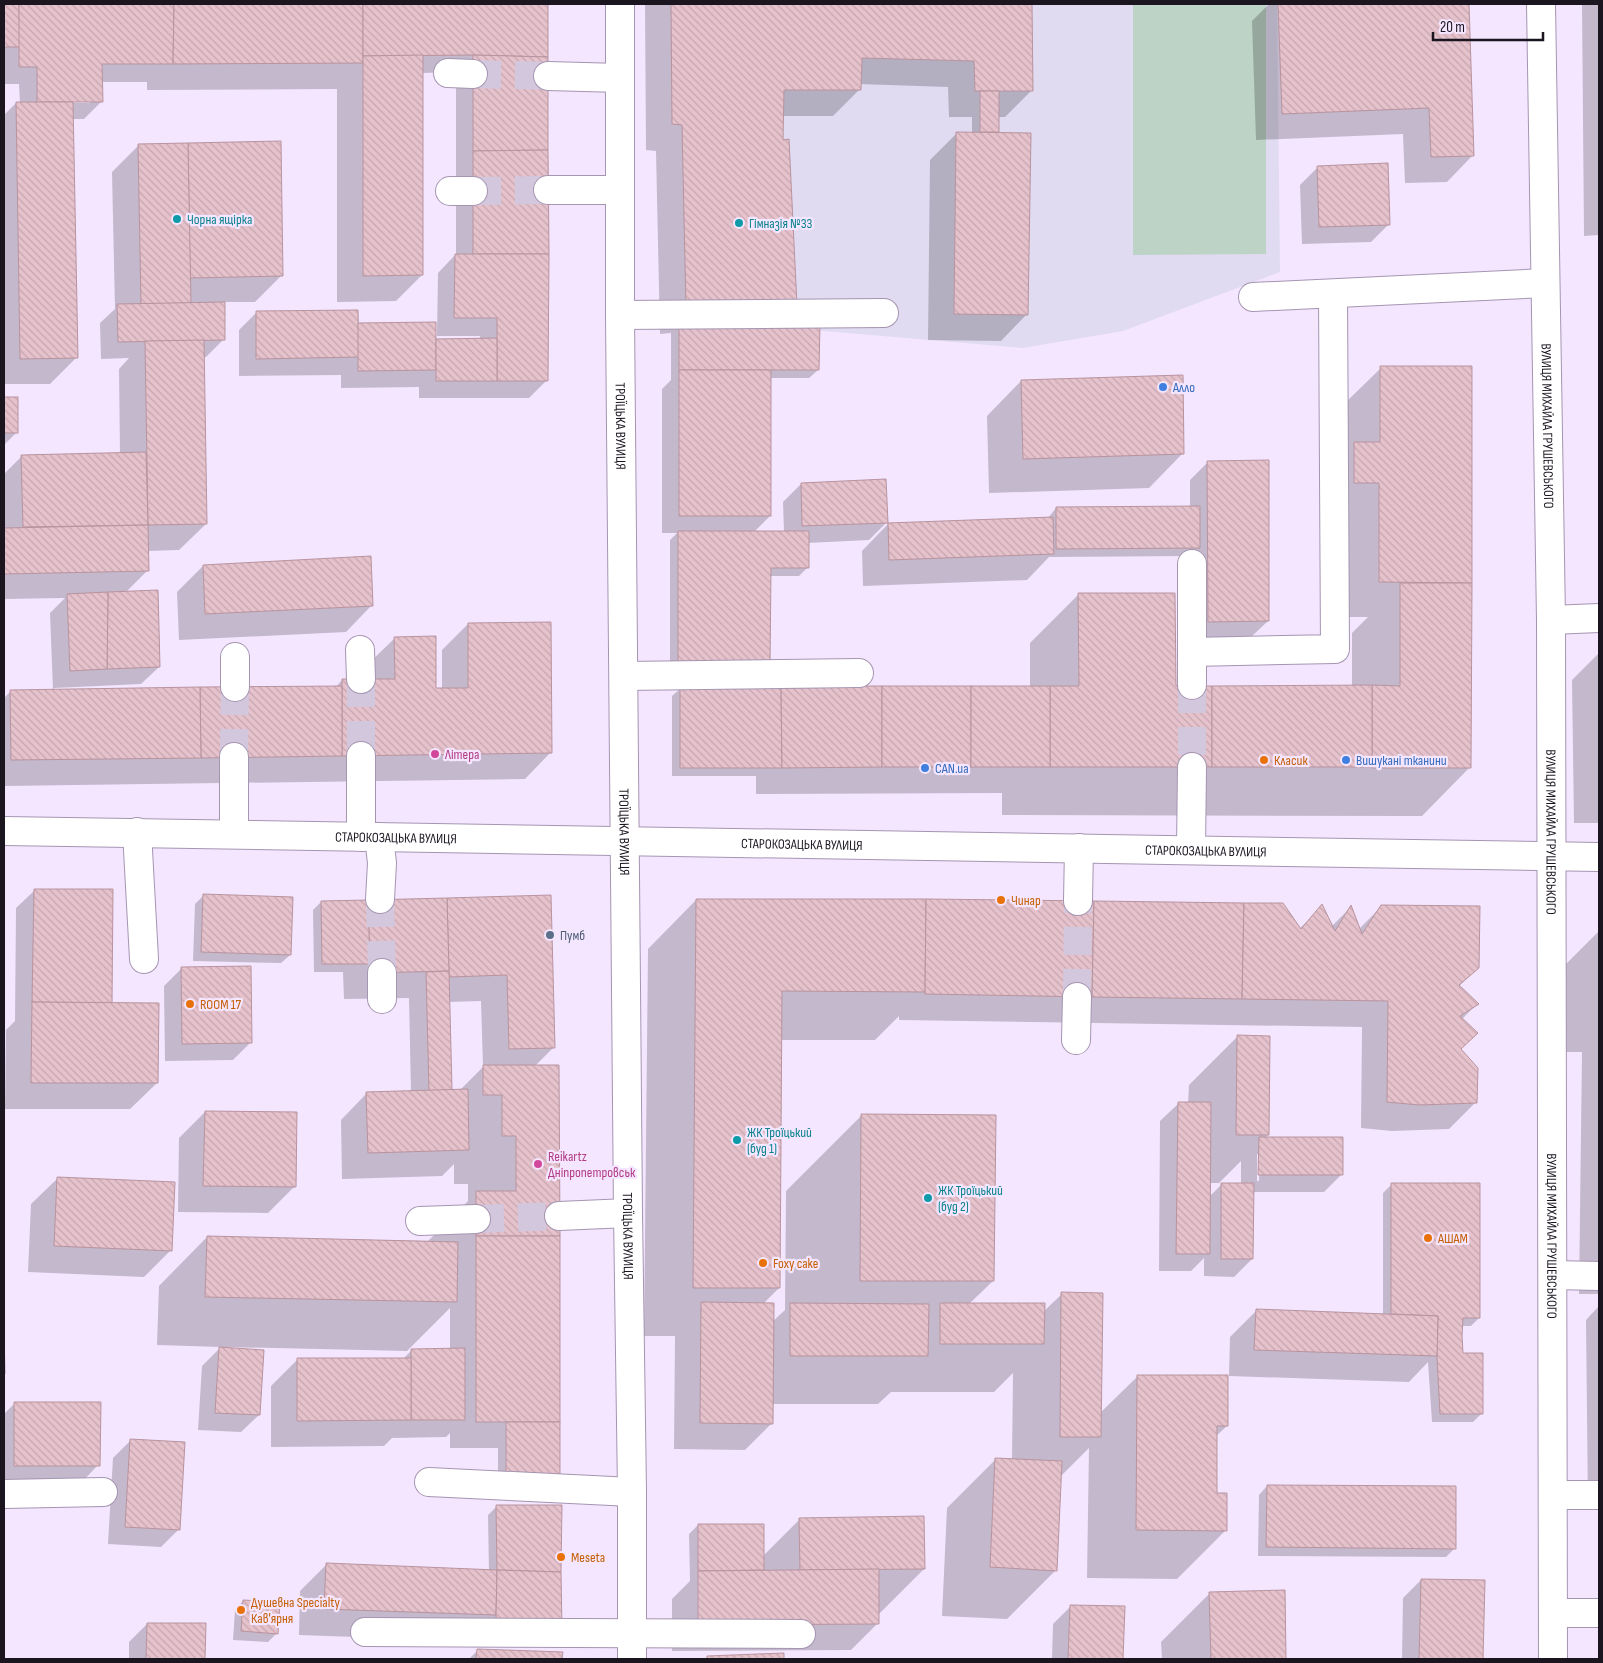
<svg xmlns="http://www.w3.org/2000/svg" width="1603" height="1663" viewBox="0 0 1603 1663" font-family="'Sofia Sans Condensed',sans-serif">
<defs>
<pattern id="building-back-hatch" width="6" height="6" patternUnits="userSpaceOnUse" patternTransform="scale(1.25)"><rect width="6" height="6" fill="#e6c2cc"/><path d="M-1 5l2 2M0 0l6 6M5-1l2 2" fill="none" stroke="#c5a6af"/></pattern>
</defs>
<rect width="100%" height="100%" fill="#f4e6ff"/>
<polygon fill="#e0dbf1" points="671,4 1277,4 1280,272 1123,331 1023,348 694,320 682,125 672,124"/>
<polygon fill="#bcd3c6" points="1133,4 1266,4 1266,254 1133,255"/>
<g fill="#0003" fill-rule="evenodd">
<path d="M4,4H547V380L529,398H419V387L341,388V375L239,376V330L257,312L357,324L435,340H480V336H437L438,273L456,254V72L422,73V275L396,301L337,302V89L147,90V82H101V102L84,119H72L77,357L50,384H4V115L16,103H20L19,84H4ZM72,101H90V103H72Z"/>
<path d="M645,4H1030L1031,91L1005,117H997V132L995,134L1027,314L1001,341L928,340L930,160L957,133H972V117H949L948,87L859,84V90L833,116H782V141L796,306L818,370L809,378H770V516L754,532H784L783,502L801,484L886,523L869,540L807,543V568L799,576H769L670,675V540L677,533H662V389L671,380V333L660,334L656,151L646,150ZM980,131H991V134H980Z"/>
<polygon points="1269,4 1468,4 1473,155 1447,182 1405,183 1403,134 1256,140 1252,21"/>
<polygon points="1582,4 1599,4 1599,235 1584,236"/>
<polygon points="139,145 282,275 255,302 224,302 224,339 206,357 203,357 206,524 179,550 147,551 147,571 125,593 159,667 141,684 54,688 54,691 336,687 342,680 369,680 368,664 395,638 435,690 442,689 442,650 468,624 551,752 525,779 4,786 4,698 11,691 53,691 50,613 65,598 4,599 4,474 22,456 120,454 119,369 129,358 101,359 100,323 115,309 112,172"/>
<polygon points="1318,167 1389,224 1371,242 1302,244 1300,185"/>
<polygon points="1599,328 1599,427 1598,329"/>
<polygon points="1381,368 1471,368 1470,767 1422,816 1002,815 1002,793 756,794 756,776 672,776 672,696 681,688 1030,687 1030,643 1079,594 1174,687 1352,687 1352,633 1368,617 1345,617 1345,517 1320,517 1320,478 1346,453 1346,402"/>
<polygon points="1021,381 1183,453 1149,488 989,493 987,416"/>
<polygon points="4,398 17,398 17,432 4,445"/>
<polygon points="1208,462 1268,621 1250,638 1191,639 1191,556 1049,557 1027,580 863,586 862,551 888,524 1048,518 1056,508 1190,507 1190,480"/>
<polygon points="203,566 372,605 346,632 179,640 177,592"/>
<polygon points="1599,653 1599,823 1574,823 1572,680"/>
<polygon points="34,891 111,1002 157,1083 130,1109 5,1109 6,1030 15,1021 16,908"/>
<polygon points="203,896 290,955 281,963 193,961 195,904"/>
<path d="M550,896L553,1048L535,1066L559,1475L498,1484V1448H450V1433L446,1437L392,1438L384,1446L271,1447V1386L297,1360L403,1359L412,1350H450V1308L407,1351L226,1347L259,1415L241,1432L198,1430L202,1366L221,1347L157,1345L159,1286L207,1237L428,1241L468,1201V1184H454V1164L442,1176L342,1179L341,1120L367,1093L411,1092L409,998L344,999L343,972H314L313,910L321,902ZM481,1001L483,1067L459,1091H449L448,1002Z"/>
<polygon points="696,900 926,901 1299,929 1322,907 1331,927 1350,908 1359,929 1382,906 1478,968 1458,987 1477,1004 1462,1019 1459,1050 1476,1102 1449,1129 1392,1131 1361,1128 1362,1027 899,1020 899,1016 875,1040 781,1040 779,1288 763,1304 772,1322 785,1310 786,1191 861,1116 993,1281 969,1304 1043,1312 1062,1294 1100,1413 1138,1376 1227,1426 1216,1436 1216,1494 1226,1530 1177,1579 1087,1578 1089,1448 1060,1477 1056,1570 1007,1619 942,1616 947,1508 996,1459 1012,1460 1013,1373 994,1392 891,1392 878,1404 772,1404 772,1423 745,1450 674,1449 675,1336 644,1336 648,949"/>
<polygon points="1599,931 1599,1294 1579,1294 1582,1052 1557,1052 1557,973"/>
<polygon points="182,968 251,1042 233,1060 165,1061 164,986"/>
<path d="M1237,1037L1268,1135L1265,1138L1342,1174L1324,1192H1253L1252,1259L1234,1277L1204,1276V1258L1191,1271H1159L1160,1121L1178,1104H1188L1189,1085ZM1257,1154H1260L1259,1181H1257ZM1241,1161V1184H1222L1209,1197V1183H1219Z"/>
<polygon points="205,1112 294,1187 268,1213 178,1212 179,1138"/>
<polygon points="58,1178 170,1251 144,1277 28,1272 31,1204"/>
<polygon points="1391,1185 1479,1318 1471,1326 1461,1326 1461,1354 1482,1413 1473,1422 1432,1422 1428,1362 1409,1382 1229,1376 1230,1337 1257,1310 1383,1315 1383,1193"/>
<polygon points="1599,1306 1599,1507 1588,1507 1586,1320"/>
<polygon points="15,1403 98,1465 81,1483 4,1483 4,1414"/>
<polygon points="131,1440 179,1529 161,1547 108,1544 113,1458"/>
<polygon points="1267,1486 1455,1548 1446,1557 1258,1556 1259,1495"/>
<polygon points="497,1506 560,1572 468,1641 299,1635 300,1591 327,1564 489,1571 488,1515"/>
<polygon points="800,1519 924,1569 878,1615 878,1623 851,1650 672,1651 672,1599 690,1581 689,1534 698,1525 763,1556"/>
<polygon points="1421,1580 1483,1582 1482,1659 1402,1659 1403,1598"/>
<polygon points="1284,1591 1285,1659 1162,1659 1161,1642 1210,1593"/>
<polygon points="243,1601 277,1633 268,1642 233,1640 235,1610"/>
<polygon points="1071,1606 1123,1608 1122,1659 1052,1659 1053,1624"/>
<polygon points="147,1624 204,1624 204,1659 129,1659 129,1642"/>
<polygon points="477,1651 561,1653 561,1659 469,1659"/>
<polygon points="782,1654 783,1659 705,1659 707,1657"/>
</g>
<g fill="url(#building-back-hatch)" stroke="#b8949f">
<polygon points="4,4 19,4 20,47 4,47"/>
<polygon points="19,4 174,4 173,64 102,64 103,102 37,102 37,67 19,67"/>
<polygon points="174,4 363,4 363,63 173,64"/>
<polygon points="363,4 548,4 548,57 473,55 363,56"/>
<polygon points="671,4 1032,4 1033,91 975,91 974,61 862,58 861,90 784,90 783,140 789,139 797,306 686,308 682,125 672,124"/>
<polygon points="1278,4 1469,4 1474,156 1431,157 1429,108 1282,114"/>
<polygon points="423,55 423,275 363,276 363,56"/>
<polygon points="473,55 548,57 548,150 473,151"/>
<rect x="980" y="91" width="19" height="41"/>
<polygon points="16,102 73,102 78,358 20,359"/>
<polygon points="956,132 1031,133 1028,315 954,314"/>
<polygon points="281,141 283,276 190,278 188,143"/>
<polygon points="188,143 191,303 141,304 138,144"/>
<polygon points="548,150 549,254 473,254 473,151"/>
<polygon points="1388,163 1390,225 1319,227 1317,166"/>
<polygon points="455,254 549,254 548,381 497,381 497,318 454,318"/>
<polygon points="225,302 225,340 118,342 117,304"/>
<polygon points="358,310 359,357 256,359 256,311"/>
<polygon points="436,322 436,370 358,371 358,323"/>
<polygon points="679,323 820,323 819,370 679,370"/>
<polygon points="497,338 497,381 436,381 436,339"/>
<polygon points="204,340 207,524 148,525 145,341"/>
<polygon points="1380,366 1472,366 1472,583 1379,582 1379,483 1354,483 1354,442 1380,442"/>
<rect x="679" y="370" width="92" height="146"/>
<polygon points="1183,375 1184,454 1023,459 1021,380"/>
<rect x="4" y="397" width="14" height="36"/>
<polygon points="146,452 148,525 23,527 21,455"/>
<polygon points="1269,460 1269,621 1208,622 1207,461"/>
<polygon points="886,479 888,523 802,526 801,483"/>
<polygon points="1200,506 1200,548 1056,549 1056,507"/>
<polygon points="1053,517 1054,554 889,560 888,523"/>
<polygon points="148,525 149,571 4,574 4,528"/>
<polygon points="678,531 809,531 809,568 771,568 770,667 678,667"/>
<polygon points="371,556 373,606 205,614 203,565"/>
<polygon points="1400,583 1472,583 1471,768 1372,768 1372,685 1400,686"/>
<polygon points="158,590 160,667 107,669 108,592"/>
<polygon points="108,592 107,669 70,671 67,594"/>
<polygon points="1078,593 1175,593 1176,686 1212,686 1212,767 1050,767 1050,686 1079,686"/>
<polygon points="551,622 552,753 342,756 342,679 395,679 394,637 436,636 436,688 468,688 468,623"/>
<polygon points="1372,685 1372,767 1212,767 1212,686"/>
<polygon points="342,686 342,756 201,758 200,687"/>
<polygon points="680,686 781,686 782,768 680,768"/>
<polygon points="781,686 882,686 882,767 782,768"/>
<rect x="882" y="686" width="89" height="81"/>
<rect x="971" y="686" width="79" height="81"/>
<polygon points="200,687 201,758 11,760 10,690"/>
<polygon points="34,889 113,889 112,1003 32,1002"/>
<polygon points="203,894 293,897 291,955 201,952"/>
<polygon points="551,895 555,1048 509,1049 507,975 449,977 447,898"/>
<polygon points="447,898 449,971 370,973 368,900"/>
<polygon points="696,899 926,899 925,992 782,991 780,1288 693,1288"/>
<polygon points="926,899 1094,901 1092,997 925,994"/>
<polygon points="368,900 370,964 322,964 321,901"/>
<polygon points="1094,901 1244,903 1242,999 1092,997"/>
<polygon points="1244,903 1283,903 1301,929 1322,904 1335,931 1351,905 1362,934 1381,905 1480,906 1479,968 1459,985 1479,1004 1460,1016 1478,1033 1461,1049 1478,1068 1477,1103 1419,1105 1387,1102 1388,1001 1242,999"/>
<polygon points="251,966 252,1043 182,1044 181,967"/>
<polygon points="449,971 452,1090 429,1091 426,972"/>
<polygon points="32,1002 159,1003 158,1083 31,1083"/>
<polygon points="1237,1035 1270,1036 1269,1135 1236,1135"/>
<polygon points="483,1065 559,1065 560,1236 476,1236 476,1191 516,1191 516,1136 502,1136 502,1095 483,1095"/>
<polygon points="468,1089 469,1150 368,1153 366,1092"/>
<polygon points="1178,1102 1211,1102 1210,1254 1176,1254"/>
<polygon points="205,1111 297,1112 296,1187 203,1186"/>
<polygon points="861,1114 996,1115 994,1281 860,1281"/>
<polygon points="1259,1137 1343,1137 1343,1175 1258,1175"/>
<polygon points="57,1177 175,1182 172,1251 54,1246"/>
<polygon points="1221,1183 1254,1183 1253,1259 1221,1259"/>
<polygon points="1391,1183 1480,1183 1480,1318 1463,1318 1462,1336 1463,1353 1483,1353 1483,1414 1440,1414 1437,1356 1438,1316 1391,1314"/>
<polygon points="207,1236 458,1242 457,1302 205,1297"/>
<rect x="476" y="1236" width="84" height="186"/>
<polygon points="1061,1292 1103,1293 1101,1437 1060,1437"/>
<polygon points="701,1302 774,1303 773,1424 700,1423"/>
<polygon points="790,1303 929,1304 928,1356 790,1356"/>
<polygon points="940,1303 1045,1303 1044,1344 940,1344"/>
<polygon points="1256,1309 1438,1316 1437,1356 1254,1350"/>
<polygon points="4,1329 5,1374 4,1374"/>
<polygon points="219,1347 264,1350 260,1415 215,1413"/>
<polygon points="465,1348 465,1420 411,1420 411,1349"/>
<polygon points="297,1358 411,1358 411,1420 297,1421"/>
<polygon points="1137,1375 1228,1375 1228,1426 1217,1426 1217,1493 1227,1493 1227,1531 1136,1530"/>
<polygon points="14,1402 101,1402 100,1466 14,1466"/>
<rect x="506" y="1422" width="54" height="54"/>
<polygon points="130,1439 185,1442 180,1530 125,1527"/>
<polygon points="995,1458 1062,1461 1057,1571 990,1567"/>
<polygon points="1267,1485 1456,1486 1456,1549 1266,1547"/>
<polygon points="496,1505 562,1505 561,1572 497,1570"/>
<polygon points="924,1516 925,1569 800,1570 799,1518"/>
<polygon points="698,1524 764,1524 764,1570 698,1571"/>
<polygon points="326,1563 497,1570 496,1615 324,1609"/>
<polygon points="879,1569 879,1624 698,1625 698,1571"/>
<polygon points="497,1570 561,1572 562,1629 497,1628 496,1615"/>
<polygon points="1421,1579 1485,1580 1483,1659 1419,1659"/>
<polygon points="1285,1590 1286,1659 1211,1659 1209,1592"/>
<polygon points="243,1600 280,1602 278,1634 241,1631"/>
<polygon points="1070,1605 1125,1606 1123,1659 1068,1659"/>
<polygon points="147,1623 206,1623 205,1659 146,1659"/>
<polygon points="477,1649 563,1652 562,1659 476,1659"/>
<polygon points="784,1653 784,1659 707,1659 707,1656"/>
</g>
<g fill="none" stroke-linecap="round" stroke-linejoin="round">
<g stroke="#d3c7de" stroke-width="28" stroke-dasharray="28 14" stroke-linecap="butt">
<polyline points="473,74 548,76"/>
<polyline points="473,191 548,190"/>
<polyline points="361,679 361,756"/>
<polyline points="1192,685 1192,767"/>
<polyline points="234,757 235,687"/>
<polyline points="380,899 382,973"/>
<polyline points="1077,997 1078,901"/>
<polyline points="476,1219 559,1216"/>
</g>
<defs>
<g id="minor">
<path id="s1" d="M620,4V315L628,1213L632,1492V1659"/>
<polyline points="448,73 473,74"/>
<polyline points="548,76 620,78"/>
<polyline points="548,190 620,190"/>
<polyline points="450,191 473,191"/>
<polyline points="1253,297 1545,283"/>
<polyline points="620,315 884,313"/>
<polyline points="1551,620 1599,618"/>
<polyline points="360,650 361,679"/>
<polyline points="1192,652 1335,649 1333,294"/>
<polyline points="235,657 235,687"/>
<polyline points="624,676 859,673"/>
<polyline points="1192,685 1192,564"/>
<polyline points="361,756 361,837"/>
<path id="s2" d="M4,831L1599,857"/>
<polyline points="137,832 144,959"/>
<polyline points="234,834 234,757"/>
<polyline points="379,837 382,863 380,899"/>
<polyline points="1191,850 1192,767"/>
<polyline points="1078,901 1079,848"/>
<polyline points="382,973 382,999"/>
<polyline points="1076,1040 1077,997"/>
<polyline points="559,1216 628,1213"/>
<polyline points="420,1221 476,1219"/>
<polyline points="1554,1275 1599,1276"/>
<polyline points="429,1482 632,1492"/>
<polyline points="4,1494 103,1492"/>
<polyline points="1553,1495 1599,1495"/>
<polyline points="1553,1613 1599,1613"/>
<polyline points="365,1632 801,1634"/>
</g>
<g id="major">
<path id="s3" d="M1541,4L1551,620L1553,1659"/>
</g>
</defs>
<use href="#minor" stroke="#a595b1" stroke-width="30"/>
<use href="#major" stroke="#a595b1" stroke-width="30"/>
<use href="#minor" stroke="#fff" stroke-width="28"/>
<use href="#major" stroke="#fff" stroke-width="28"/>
</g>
<g fill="#0f9aa8" stroke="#f4e6ff" stroke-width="2">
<circle cx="177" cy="219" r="5"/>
<circle cx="739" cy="223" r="5"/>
<circle cx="737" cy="1140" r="5"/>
<circle cx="928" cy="1198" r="5"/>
</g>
<g fill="#3f7fe0" stroke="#f4e6ff" stroke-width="2">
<circle cx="1163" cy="387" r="5"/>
<circle cx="1346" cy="760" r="5"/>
<circle cx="925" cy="768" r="5"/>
</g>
<g fill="#d1479c" stroke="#f4e6ff" stroke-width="2">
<circle cx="435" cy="754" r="5"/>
<circle cx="538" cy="1164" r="5"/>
</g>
<g fill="#e8710a" stroke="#f4e6ff" stroke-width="2">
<circle cx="1264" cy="760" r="5"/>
<circle cx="1001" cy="900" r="5"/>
<circle cx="190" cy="1004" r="5"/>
<circle cx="1428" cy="1238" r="5"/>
<circle cx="763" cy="1263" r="5"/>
<circle cx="561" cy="1557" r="5"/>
<circle cx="241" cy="1610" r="5"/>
</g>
<circle fill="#5c6f8a" stroke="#f4e6ff" stroke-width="2" cx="550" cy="935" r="5"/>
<g text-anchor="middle" stroke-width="4.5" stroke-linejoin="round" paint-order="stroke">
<g font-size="14" fill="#0d838f" stroke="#f4e6ff" text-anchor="start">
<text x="187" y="224">Чорна ящірка</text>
<text x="749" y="228">Гімназія №33</text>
<text x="747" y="1137">ЖК Троїцький<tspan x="747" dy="16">(буд 1)</tspan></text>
<text x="938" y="1195">ЖК Троїцький<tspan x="938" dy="16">(буд 2)</tspan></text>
</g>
<g font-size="14" fill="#366cbe" stroke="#f4e6ff" text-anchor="start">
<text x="1173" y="392">Алло</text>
<text x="1356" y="765">Вишукані тканини</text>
<text x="935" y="773">CAN.ua</text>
</g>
<g font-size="14" fill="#1b1520" stroke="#f4e6ff">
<text dy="5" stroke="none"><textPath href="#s1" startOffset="422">ТРОЇЦЬКА ВУЛИЦЯ</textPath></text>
<text dy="5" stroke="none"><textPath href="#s3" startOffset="422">ВУЛИЦЯ МИХАЙЛА ГРУШЕВСЬКОГО</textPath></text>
<text dy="5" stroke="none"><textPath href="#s3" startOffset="828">ВУЛИЦЯ МИХАЙЛА ГРУШЕВСЬКОГО</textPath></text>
<text dy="5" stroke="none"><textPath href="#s1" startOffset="828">ТРОЇЦЬКА ВУЛИЦЯ</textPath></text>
<text dy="5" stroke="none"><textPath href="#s2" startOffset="392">СТАРОКОЗАЦЬКА ВУЛИЦЯ</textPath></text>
<text dy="5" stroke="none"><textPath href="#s2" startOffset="798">СТАРОКОЗАЦЬКА ВУЛИЦЯ</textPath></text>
<text dy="5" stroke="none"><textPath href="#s2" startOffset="1202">СТАРОКОЗАЦЬКА ВУЛИЦЯ</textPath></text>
<text dy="5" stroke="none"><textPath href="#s3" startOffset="1232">ВУЛИЦЯ МИХАЙЛА ГРУШЕВСЬКОГО</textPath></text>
<text dy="5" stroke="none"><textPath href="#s1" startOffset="1232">ТРОЇЦЬКА ВУЛИЦЯ</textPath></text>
</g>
<g font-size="14" fill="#b23c85" stroke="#f4e6ff" text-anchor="start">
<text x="445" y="759">Літера</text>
<text x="548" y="1161">Reikartz<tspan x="548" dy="16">Дніпропетровськ</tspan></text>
</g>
<g font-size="14" fill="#c56008" stroke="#f4e6ff" text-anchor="start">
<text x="1274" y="765">Класик</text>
<text x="1011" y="905">Чинар</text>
<text x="200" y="1009">ROOM 17</text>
<text x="1438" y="1243">АШАМ</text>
<text x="773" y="1268">Foxy cake</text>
<text x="571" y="1562">Meseta</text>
<text x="251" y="1607">Душевна Specialty<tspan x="251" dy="16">Кав'ярня</tspan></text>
</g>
<g font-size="14" fill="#4e5e75" stroke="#f4e6ff" text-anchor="start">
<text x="560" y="940">Пумб</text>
</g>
</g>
<rect width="1603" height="1663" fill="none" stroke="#1b1520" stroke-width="10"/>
<path d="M1433 32v8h110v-8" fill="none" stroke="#1b1520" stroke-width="2.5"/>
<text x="1440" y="32" font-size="15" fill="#1b1520" stroke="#f4e6ff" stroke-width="4" paint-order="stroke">20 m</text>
</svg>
